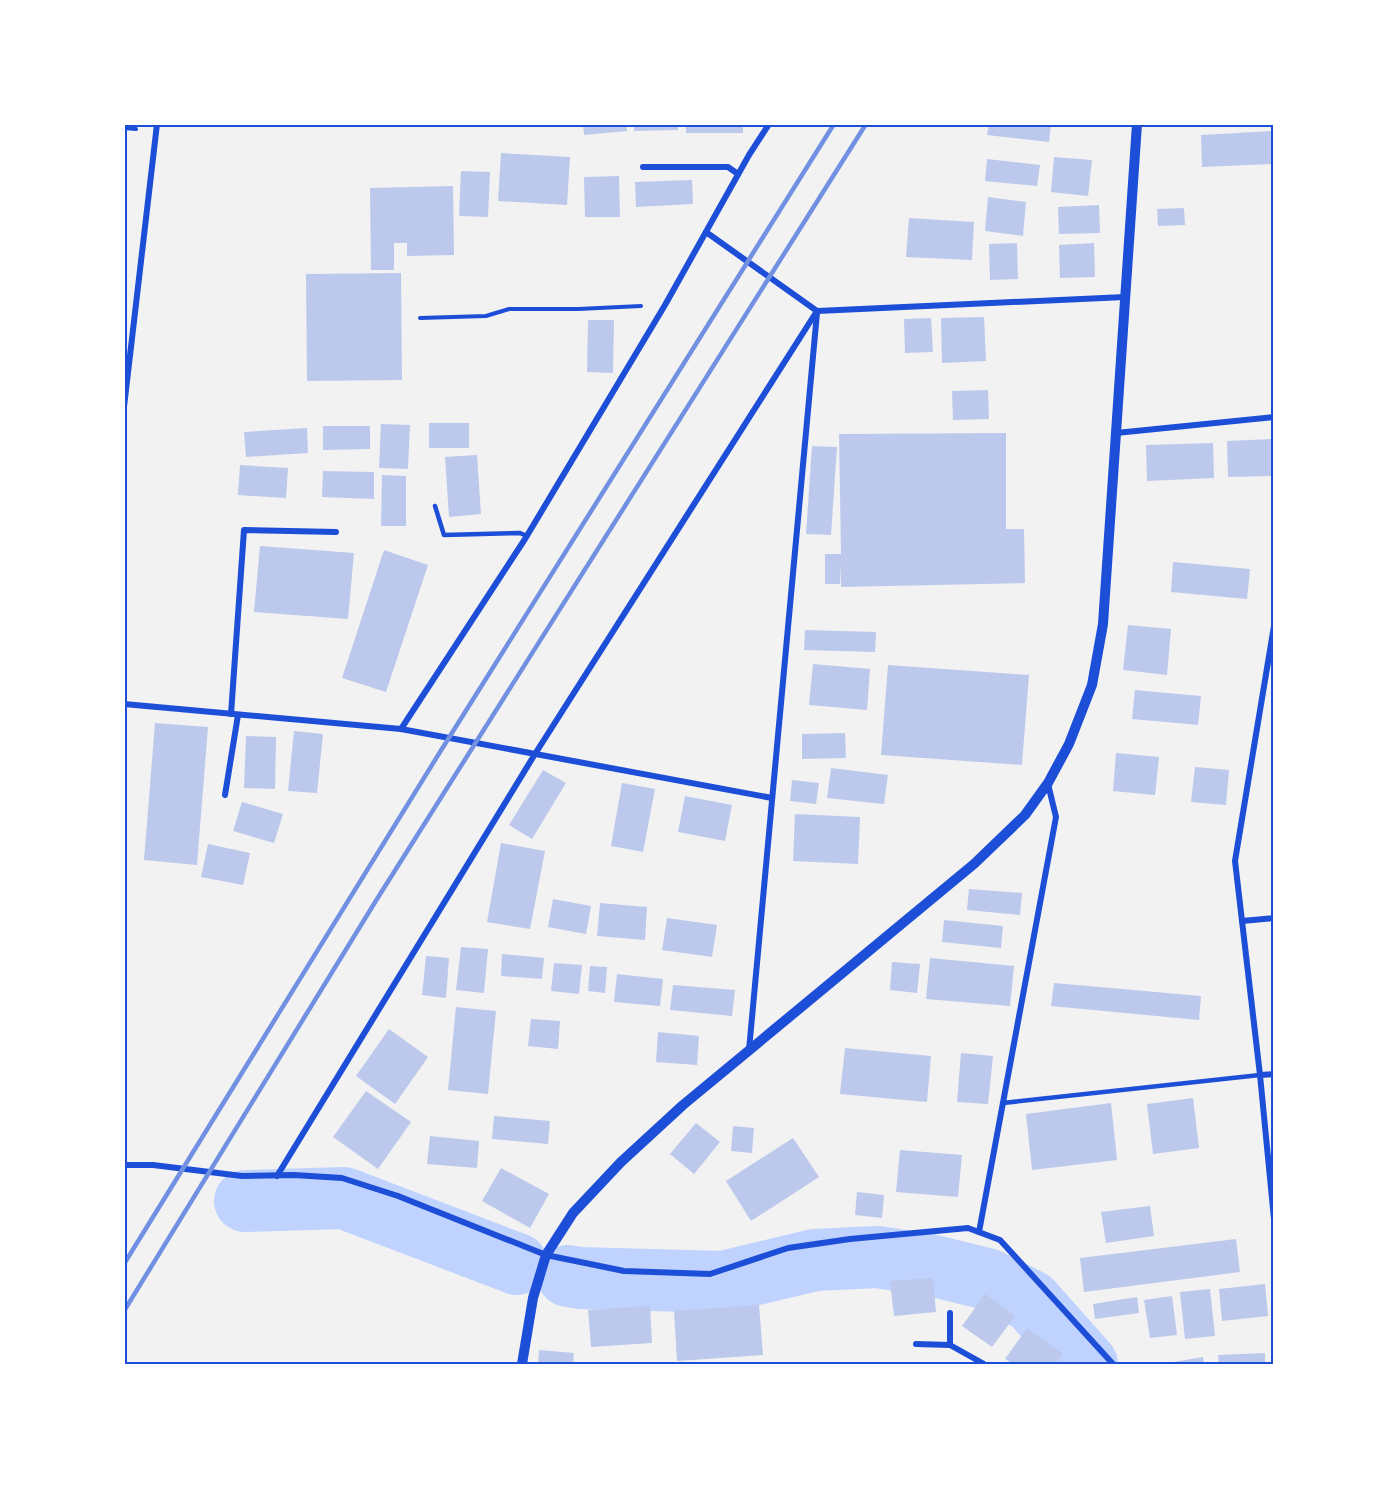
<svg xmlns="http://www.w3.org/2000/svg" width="1398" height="1489" viewBox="0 0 1398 1489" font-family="'Noto Sans',sans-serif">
<rect width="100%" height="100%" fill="#f2f2f2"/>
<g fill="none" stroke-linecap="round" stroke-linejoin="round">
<g stroke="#bfd3fe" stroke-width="62">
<polyline points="245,1201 344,1198 517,1264"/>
<polyline points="568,1276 580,1278 723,1282 815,1260 877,1257 930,1265 987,1279 1031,1301 1087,1364"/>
</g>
</g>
<g fill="#bdc9ec">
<polygon points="583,124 626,124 627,131 584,135"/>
<polygon points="634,124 678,124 678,130 634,131"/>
<rect x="686" y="124" width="57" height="9"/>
<polygon points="989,124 1051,124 1049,142 987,135"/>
<polygon points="1274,131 1274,164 1202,167 1201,135"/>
<polygon points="501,153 570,157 567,205 498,201"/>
<polygon points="1054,157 1092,160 1088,196 1051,192"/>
<polygon points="987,159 1040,165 1037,186 985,181"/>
<polygon points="461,171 490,172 488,217 459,216"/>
<polygon points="619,176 620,217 585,217 584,177"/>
<polygon points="692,180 693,204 636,207 635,182"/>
<polygon points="453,186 454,255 407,256 407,243 394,243 394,270 371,270 370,188"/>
<polygon points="988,197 1026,202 1023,236 985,231"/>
<polygon points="1099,205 1100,233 1059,234 1058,207"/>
<polygon points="1184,208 1185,225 1158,226 1157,209"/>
<polygon points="909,218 974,222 972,260 906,257"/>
<polygon points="1017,243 1018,279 990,280 989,244"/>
<polygon points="1094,243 1095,277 1060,278 1059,245"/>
<polygon points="401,273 402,380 307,381 306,274"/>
<polygon points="984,317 986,361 942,363 941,318"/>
<polygon points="931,318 933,352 905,353 904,319"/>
<polygon points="588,320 614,320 613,373 587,372"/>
<polygon points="988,390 989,419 953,420 952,391"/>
<rect x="429" y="423" width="40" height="25"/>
<polygon points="381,424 410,425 408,469 379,468"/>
<polygon points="323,426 370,426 370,449 323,450"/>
<polygon points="307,428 308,453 246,457 244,432"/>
<polygon points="1006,433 1006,529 1024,529 1025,583 841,587 841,564 840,584 825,584 825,554 841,554 839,434"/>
<polygon points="1274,439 1274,476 1228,477 1227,441"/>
<polygon points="1213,443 1214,478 1147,481 1146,445"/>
<polygon points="812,446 837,447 831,535 806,534"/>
<polygon points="477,455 481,514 449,517 445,457"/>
<polygon points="240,465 288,468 286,498 238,495"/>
<polygon points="323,471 374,472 374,499 322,497"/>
<polygon points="382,475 406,476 406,526 381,526"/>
<polygon points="260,546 354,553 348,619 254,612"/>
<polygon points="384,550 428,565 386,692 342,678"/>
<polygon points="1173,562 1250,569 1247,599 1171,592"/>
<polygon points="1128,625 1171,629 1167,675 1123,670"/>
<polygon points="805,630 876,632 875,652 804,650"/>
<polygon points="813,664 870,669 867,710 809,705"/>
<polygon points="888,665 1029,675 1022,765 881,755"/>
<polygon points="1135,690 1201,696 1198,725 1132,719"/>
<polygon points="155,723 208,727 197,865 144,860"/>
<polygon points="294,731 323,734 317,793 288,791"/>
<polygon points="845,733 846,758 802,759 802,734"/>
<polygon points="246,736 276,737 275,789 244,788"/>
<polygon points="1116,753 1159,757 1155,795 1113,791"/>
<polygon points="1195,767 1229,770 1226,805 1191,802"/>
<polygon points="831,768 888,775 884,804 827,798"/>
<polygon points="543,770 566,783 532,839 509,825"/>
<polygon points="792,780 819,783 816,804 790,801"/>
<polygon points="622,783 655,789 643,852 611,846"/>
<polygon points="685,796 732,805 725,841 678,832"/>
<polygon points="242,802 283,814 274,843 233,831"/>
<polygon points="795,814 860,817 858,864 793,861"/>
<polygon points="501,843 545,851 530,929 487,922"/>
<polygon points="208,844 250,853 243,885 201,877"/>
<polygon points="969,889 1022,893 1020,915 967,910"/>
<polygon points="553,899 591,906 586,934 548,927"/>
<polygon points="600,903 647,907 645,940 597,936"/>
<polygon points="667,918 717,925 712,957 662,950"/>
<polygon points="944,920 1003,926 1001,948 942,942"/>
<polygon points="461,947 488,949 484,993 456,990"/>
<polygon points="502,954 544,958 542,979 501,976"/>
<polygon points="426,956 449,958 446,998 422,995"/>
<polygon points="930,958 1014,966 1010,1006 926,999"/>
<polygon points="892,962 920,964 917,993 890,990"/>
<polygon points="554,963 582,965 579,994 551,991"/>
<polygon points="590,966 607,967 605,993 588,991"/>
<polygon points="617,974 663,979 660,1006 614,1002"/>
<polygon points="1054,983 1201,996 1199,1020 1051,1006"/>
<polygon points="673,985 735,990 732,1016 670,1010"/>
<polygon points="456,1007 496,1011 488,1094 448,1090"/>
<polygon points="531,1019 560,1021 558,1049 528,1046"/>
<polygon points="389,1029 428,1057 395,1104 356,1076"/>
<polygon points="658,1032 699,1036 697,1065 656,1062"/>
<polygon points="845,1048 931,1056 927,1102 840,1094"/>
<polygon points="961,1053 993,1056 988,1104 957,1102"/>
<polygon points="366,1091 411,1122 378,1169 333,1137"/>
<polygon points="1193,1098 1199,1148 1153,1154 1147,1104"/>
<polygon points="1111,1103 1117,1160 1032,1170 1026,1114"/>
<polygon points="494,1116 550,1121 548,1144 492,1139"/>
<polygon points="696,1123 720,1142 694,1174 670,1154"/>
<polygon points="733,1126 754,1128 752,1153 731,1151"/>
<polygon points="430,1136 479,1141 477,1168 427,1164"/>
<polygon points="793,1138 819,1177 751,1221 726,1181"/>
<polygon points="900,1150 962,1155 958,1197 896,1192"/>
<polygon points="501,1168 549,1194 530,1228 482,1201"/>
<polygon points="857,1192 884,1195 882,1218 855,1215"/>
<polygon points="1150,1206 1154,1236 1106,1243 1101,1212"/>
<polygon points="1236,1239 1240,1272 1084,1292 1080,1258"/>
<polygon points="933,1278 936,1312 894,1316 890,1281"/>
<polygon points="1265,1284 1268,1316 1222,1321 1219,1289"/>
<polygon points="1210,1289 1215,1336 1185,1339 1180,1292"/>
<polygon points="985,1294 1015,1316 992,1347 962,1326"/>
<polygon points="1172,1296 1177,1335 1150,1338 1144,1300"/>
<polygon points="1137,1297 1139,1313 1095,1319 1093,1304"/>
<polygon points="759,1305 763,1355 677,1361 674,1311"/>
<polygon points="650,1306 652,1343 591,1347 588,1310"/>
<polygon points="1027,1328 1063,1354 1055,1364 1013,1364 1005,1359"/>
<polygon points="539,1350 574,1353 573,1364 538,1364"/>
<polygon points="1265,1353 1265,1364 1219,1364 1218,1355"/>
<polygon points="1203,1357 1204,1364 1173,1364 1173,1362"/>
</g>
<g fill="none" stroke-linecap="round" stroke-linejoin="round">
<g stroke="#1d4ed8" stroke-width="4">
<polyline points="124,128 136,129"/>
<polyline points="420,318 486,316 509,309 578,309 641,306"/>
</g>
<g stroke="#1d4ed8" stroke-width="4.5">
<polyline points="435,506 444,535 520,533 527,536"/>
<polyline points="1003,1103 1260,1075"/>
</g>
<g stroke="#1d4ed8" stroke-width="6">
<polyline points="643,167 728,167 738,174"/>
<polyline points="706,232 817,311 1125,297"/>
<polyline points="124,407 157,124"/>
<polyline points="1116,433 1274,417"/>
<polyline points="1274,626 1235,861 1260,1075 1274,1219"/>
<polyline points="124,704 401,729 772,798"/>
<polyline points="231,714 244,530 336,532"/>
<polyline points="401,729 525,539 665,305 749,155 769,124"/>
<polyline points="225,795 238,715"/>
<polyline points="1242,921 1274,918"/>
<polyline points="749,1050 817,313"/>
<polyline points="1260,1075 1274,1074"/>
<polyline points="124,1165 153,1165 242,1176 294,1175 342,1178 398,1196 546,1255 624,1271 710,1274 788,1248 850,1239 968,1228 1000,1240 1113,1364"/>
<polyline points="277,1176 535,754 817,311"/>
<polyline points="979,1232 1056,817 1048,784"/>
<polyline points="950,1313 950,1345"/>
<polyline points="916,1344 950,1345 984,1364"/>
</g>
<polyline stroke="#1d4ed8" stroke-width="10" points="522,1364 533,1298 546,1255 573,1213 621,1162 683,1105 974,864 1025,815 1048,783 1069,744 1092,685 1103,624 1137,124"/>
<g stroke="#7290e2" stroke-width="4.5">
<polyline points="124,1264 440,752 834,124"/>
<polyline points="124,1311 377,899 866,124"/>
</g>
</g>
<rect width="1398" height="1489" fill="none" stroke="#ffffff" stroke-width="252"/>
<rect x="126" y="126" width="1146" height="1237" fill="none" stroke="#1d4ed8" stroke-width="2"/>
</svg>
